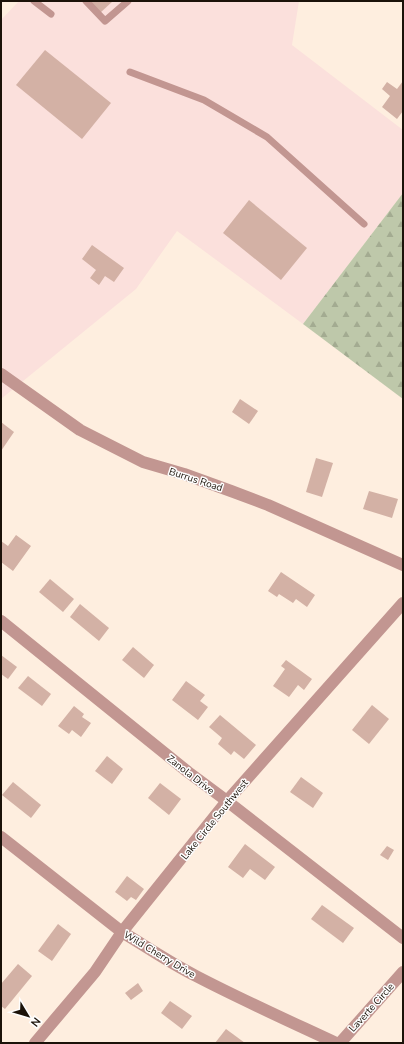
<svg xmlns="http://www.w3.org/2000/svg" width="404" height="1044" viewBox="0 0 404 1044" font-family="'Nunito Sans',sans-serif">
<defs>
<pattern id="forest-firs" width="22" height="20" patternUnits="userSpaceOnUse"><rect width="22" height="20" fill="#bec8aa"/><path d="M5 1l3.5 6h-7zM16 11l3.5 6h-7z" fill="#a3ab91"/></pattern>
</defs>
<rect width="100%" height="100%" fill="#feeedf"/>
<polygon fill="#fbe0dc" points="19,1 299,1 292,45 403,130 403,193 303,324 177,231 136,289 1,399 1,20"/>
<polygon fill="url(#forest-firs)" points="403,193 403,399 303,324"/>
<g fill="#d3b1a5">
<polygon points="89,1 113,1 100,13"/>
<polygon points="45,50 111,103 82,139 16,85"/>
<polygon points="403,81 403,111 397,119 382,107 390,96 382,89 387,82 397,89"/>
<polygon points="249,200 307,248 281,280 223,233"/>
<polygon points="92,245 124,268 114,282 105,276 99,285 90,278 96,270 82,259"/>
<polygon points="240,399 258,411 249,424 232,412"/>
<polygon points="1,422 14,432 1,451"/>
<polygon points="316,458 333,463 322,497 306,492"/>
<polygon points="369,491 398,499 392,518 363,509"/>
<polygon points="16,535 31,546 13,571 1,562 1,541 8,546"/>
<polygon points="281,572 315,595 307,607 296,599 293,603 279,594 277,597 268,591"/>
<polygon points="50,579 74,599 63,612 39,592"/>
<polygon points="80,604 109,628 99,641 70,617"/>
<polygon points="133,647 154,665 144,678 122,660"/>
<polygon points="1,655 17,667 8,679 1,674"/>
<polygon points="286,660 312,679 304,690 298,685 289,697 273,686 285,669 281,666"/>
<polygon points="28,676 51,694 42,706 18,688"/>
<polygon points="186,681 205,695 200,701 208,707 198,720 172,700"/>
<polygon points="372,705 389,719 369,744 352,730"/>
<polygon points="74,706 84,714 82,717 91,723 81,737 72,730 69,734 58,726"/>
<polygon points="220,715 256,745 244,759 234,751 231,755 218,744 222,738 209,727"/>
<polygon points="107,756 123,769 112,784 95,771"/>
<polygon points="301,777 323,793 313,808 290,792"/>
<polygon points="13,782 41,805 31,818 2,795"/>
<polygon points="160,783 181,799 169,815 148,798"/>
<polygon points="245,844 275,867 265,880 250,869 243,878 228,867"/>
<polygon points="387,846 394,850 388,860 380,855"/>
<polygon points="127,876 144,889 136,900 131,897 127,901 115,892"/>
<polygon points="322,905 354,928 343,943 311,919"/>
<polygon points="58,924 71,934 52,961 38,951"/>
<polygon points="18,964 32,976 5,1009 1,1006 1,984"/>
<polygon points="138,983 143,991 131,1000 125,993"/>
<polygon points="170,1001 192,1016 182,1029 161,1013"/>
<polygon points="226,1029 245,1043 215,1043"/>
</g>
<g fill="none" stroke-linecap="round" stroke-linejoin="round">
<g stroke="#c29691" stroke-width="7">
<polyline points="34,1 51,14"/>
<polyline points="86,1 105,21 128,1"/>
<polyline points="130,72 204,100 267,137 364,224"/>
</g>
<g stroke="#c29691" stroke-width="12">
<polyline points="1,374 80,430 143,462 184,474 231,491 268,505 403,565"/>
<polyline points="1,621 188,772 227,801 403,938"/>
<path d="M1,837L122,932C147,947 170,963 196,976C242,1000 289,1021 336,1043"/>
<polyline points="35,1043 95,972 122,932 227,801 403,603"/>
<polyline points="340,1043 403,972"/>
</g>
</g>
<g text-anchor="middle" stroke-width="3" stroke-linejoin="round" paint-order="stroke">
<g font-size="10" fill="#1b1209" stroke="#fefefe">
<text transform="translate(196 479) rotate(18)" y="4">Burrus Road</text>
<text transform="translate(191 774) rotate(38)" y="4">Zanola Drive</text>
<text transform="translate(214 819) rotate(-51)" y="4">Lake Circle Southwest</text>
<text transform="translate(160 954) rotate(31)" y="4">Wild Cherry Drive</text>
<text transform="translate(371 1007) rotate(-48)" y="4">Laverte Circle</text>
</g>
</g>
<rect width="404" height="1044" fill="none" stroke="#1b1209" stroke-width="4"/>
<g transform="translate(28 1016) rotate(128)" stroke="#fefefe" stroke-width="3" paint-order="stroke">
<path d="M0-3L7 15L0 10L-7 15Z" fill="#1b1209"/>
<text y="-6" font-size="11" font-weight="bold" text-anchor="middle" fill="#1b1209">N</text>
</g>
</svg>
